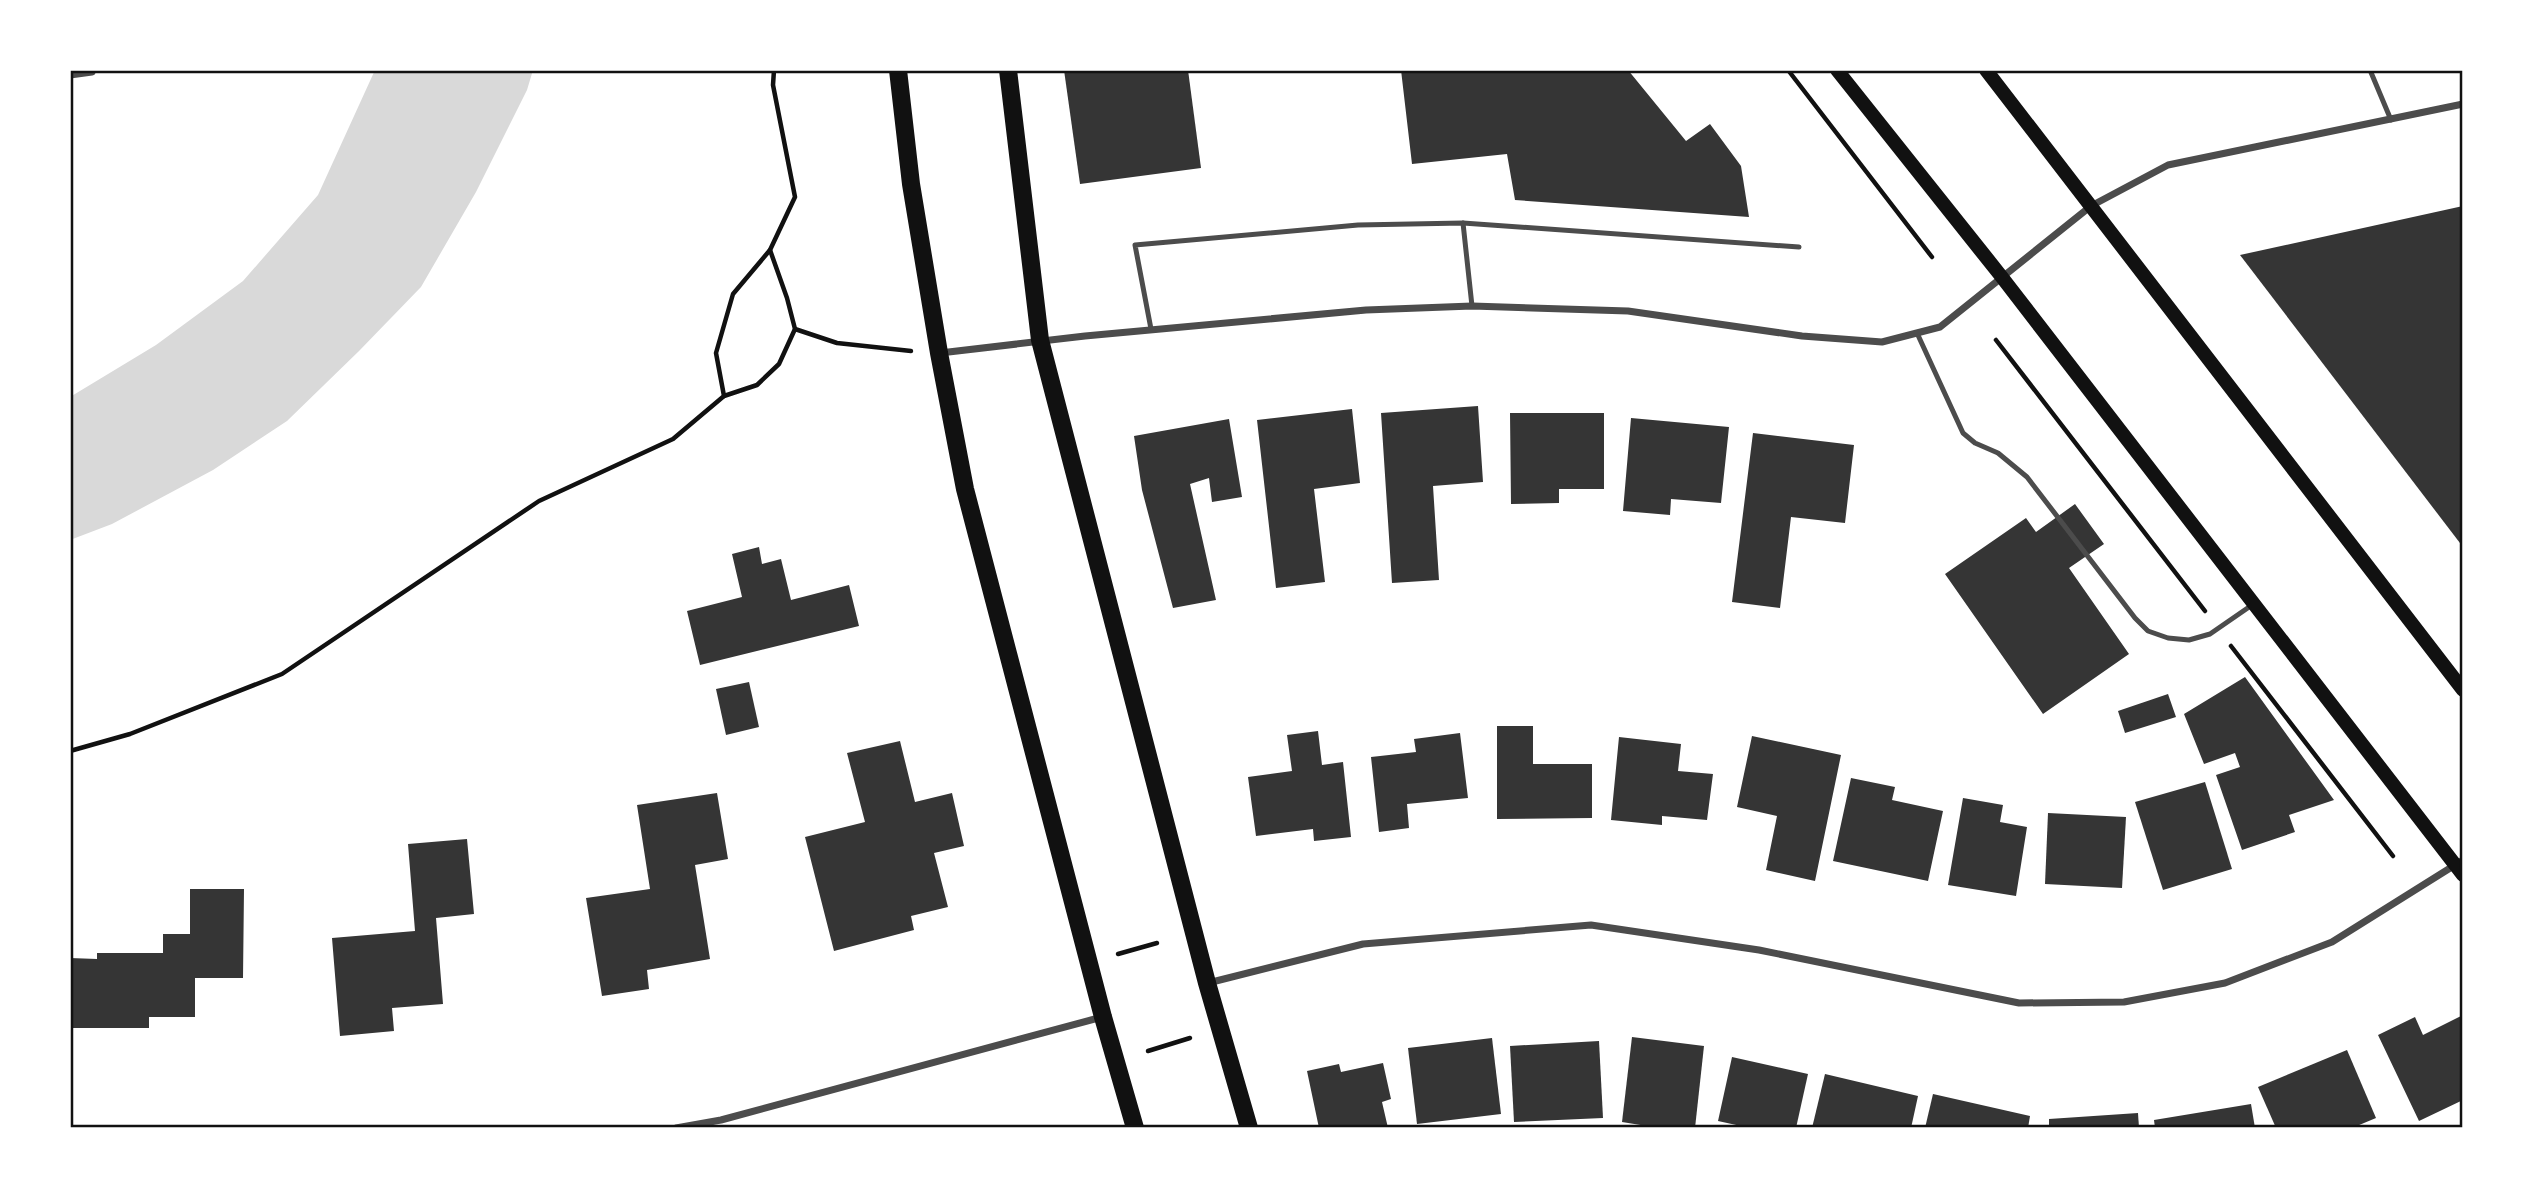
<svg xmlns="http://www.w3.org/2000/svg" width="2533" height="1198" viewBox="0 0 2533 1198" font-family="'Libre Baskerville',serif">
<rect width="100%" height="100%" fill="#fff"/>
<polygon fill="#d9d9d9" points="375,70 533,70 527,90 476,192 421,287 359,351 287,421 213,470 112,524 70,540 70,397 156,345 243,281 318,195"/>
<g fill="#353535">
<polygon points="1064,70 1188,70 1201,168 1080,184"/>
<polygon points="1401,70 1628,70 1686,141 1710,124 1741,166 1749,217 1515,200 1507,154 1412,164"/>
<polygon points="2463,206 2463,547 2240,255"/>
<polygon points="1478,406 1483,482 1433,486 1439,580 1392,583 1381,413"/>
<polygon points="1352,409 1360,483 1314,489 1325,582 1276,588 1257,420"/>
<polygon points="1510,413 1604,413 1604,489 1559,489 1559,503 1511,504"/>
<polygon points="1631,418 1729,427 1721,503 1671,499 1670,515 1623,511"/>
<polygon points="1229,419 1242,497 1212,502 1209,478 1190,484 1216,600 1173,608 1142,490 1134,436"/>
<polygon points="1753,433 1854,445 1845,523 1791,517 1780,608 1732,602"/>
<polygon points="2075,504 2104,544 2069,568 2129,654 2043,714 1945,574 2026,518 2036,532"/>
<polygon points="759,547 762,564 781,559 791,600 849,585 859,626 700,665 687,611 742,597 732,554"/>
<polygon points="2245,677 2334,800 2289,815 2295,832 2242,850 2216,775 2240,767 2235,753 2204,764 2184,714"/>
<polygon points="749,682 759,727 726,735 716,689"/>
<polygon points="2168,694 2176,717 2125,733 2118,711"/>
<polygon points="1497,726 1533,726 1533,764 1592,764 1592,818 1497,819"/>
<polygon points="1318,731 1322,765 1343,762 1351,837 1314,841 1313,829 1256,836 1248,777 1292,771 1287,735"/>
<polygon points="1460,733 1468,798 1407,804 1409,828 1379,832 1371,757 1416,752 1414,739"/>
<polygon points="1752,736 1841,755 1815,881 1766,870 1777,816 1737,807"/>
<polygon points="1619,737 1681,744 1678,771 1713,774 1707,820 1662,816 1662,825 1611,820"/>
<polygon points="900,741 915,802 952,793 964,846 934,853 948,907 911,916 914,930 834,951 805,837 865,822 847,753"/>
<polygon points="1851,778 1895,787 1892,800 1943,811 1928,881 1833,861"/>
<polygon points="2205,782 2232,869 2163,890 2135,802"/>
<polygon points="717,793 728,859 695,865 710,959 647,970 649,989 602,996 586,898 650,889 637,805"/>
<polygon points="1963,798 2003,805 2000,822 2027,827 2016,896 1948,885"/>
<polygon points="2048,813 2126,817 2122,888 2045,884"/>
<polygon points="467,839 474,914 436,918 443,1004 392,1008 394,1031 340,1036 332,938 415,931 408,844"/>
<polygon points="190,889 244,889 243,978 195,978 195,1017 149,1017 149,1028 70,1028 70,958 97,959 97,953 163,953 163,934 190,934"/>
<polygon points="2463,1015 2463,1100 2419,1121 2378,1035 2415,1017 2423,1035"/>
<polygon points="1632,1037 1704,1046 1695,1128 1659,1128 1622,1122"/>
<polygon points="1492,1038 1501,1114 1417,1124 1408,1048"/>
<polygon points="1599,1041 1603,1118 1514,1122 1510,1046"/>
<polygon points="2347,1050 2376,1118 2352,1128 2276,1128 2258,1087"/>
<polygon points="1732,1057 1808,1074 1796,1128 1750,1128 1718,1121"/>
<polygon points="1383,1063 1391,1099 1382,1102 1388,1128 1319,1128 1307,1071 1339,1064 1341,1072"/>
<polygon points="1825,1074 1918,1096 1911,1128 1812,1128"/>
<polygon points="1933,1094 2030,1116 2028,1128 1925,1128"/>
<polygon points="2251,1104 2255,1128 2155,1128 2154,1120"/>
<polygon points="2138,1113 2139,1128 2049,1128 2049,1119"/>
</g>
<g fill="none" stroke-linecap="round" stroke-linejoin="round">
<g stroke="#111" stroke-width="4.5">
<polyline points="1788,70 1932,257"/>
<polyline points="795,329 837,343 911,351"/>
<polyline points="1996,340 2205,611"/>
<polyline points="724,396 757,385 779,364 795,329 787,298 770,250"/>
<polyline points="2231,646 2393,856"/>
<polyline points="70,751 130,734 282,674 539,501 673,439 724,396 716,353 733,294 770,250 795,197 773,85 774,70"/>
<polyline points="1118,954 1157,943"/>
<polyline points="1148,1051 1190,1038"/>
</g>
<g stroke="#4c4c4c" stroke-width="5">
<polyline points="2370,70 2391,120"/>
<polyline points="1463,223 1472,306"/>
<polyline points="1151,329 1135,245 1358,225 1463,223 1799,247"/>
<polyline points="1917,333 1963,433 1975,443 1998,453 2027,477 2135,618 2148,631 2168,638 2189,640 2210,634 2252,605"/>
</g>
<g stroke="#4c4c4c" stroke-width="7">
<polyline points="70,75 92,72"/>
<polyline points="940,353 1085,336 1366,310 1472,306 1628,311 1802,336 1882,342 1940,327 2091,206 2168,165 2463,104"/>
<polyline points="1208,983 1363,944 1591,925 1759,950 2019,1003 2124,1002 2225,983 2332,942 2463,860"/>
<polyline points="676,1128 721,1120 1102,1017"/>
</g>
<g stroke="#111" stroke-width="14">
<polyline points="1837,70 2001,276 2463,875"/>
<polyline points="1986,70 2463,690"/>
</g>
<g stroke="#111" stroke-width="18">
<polyline points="898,70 911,184 939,353 965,489 1103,1017 1135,1128"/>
<polyline points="1008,70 1040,340 1207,983 1249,1128"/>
</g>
</g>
<rect width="2533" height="1198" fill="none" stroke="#ffffff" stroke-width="144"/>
<rect x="72" y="72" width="2389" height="1054" fill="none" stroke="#111" stroke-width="2.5"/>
</svg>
